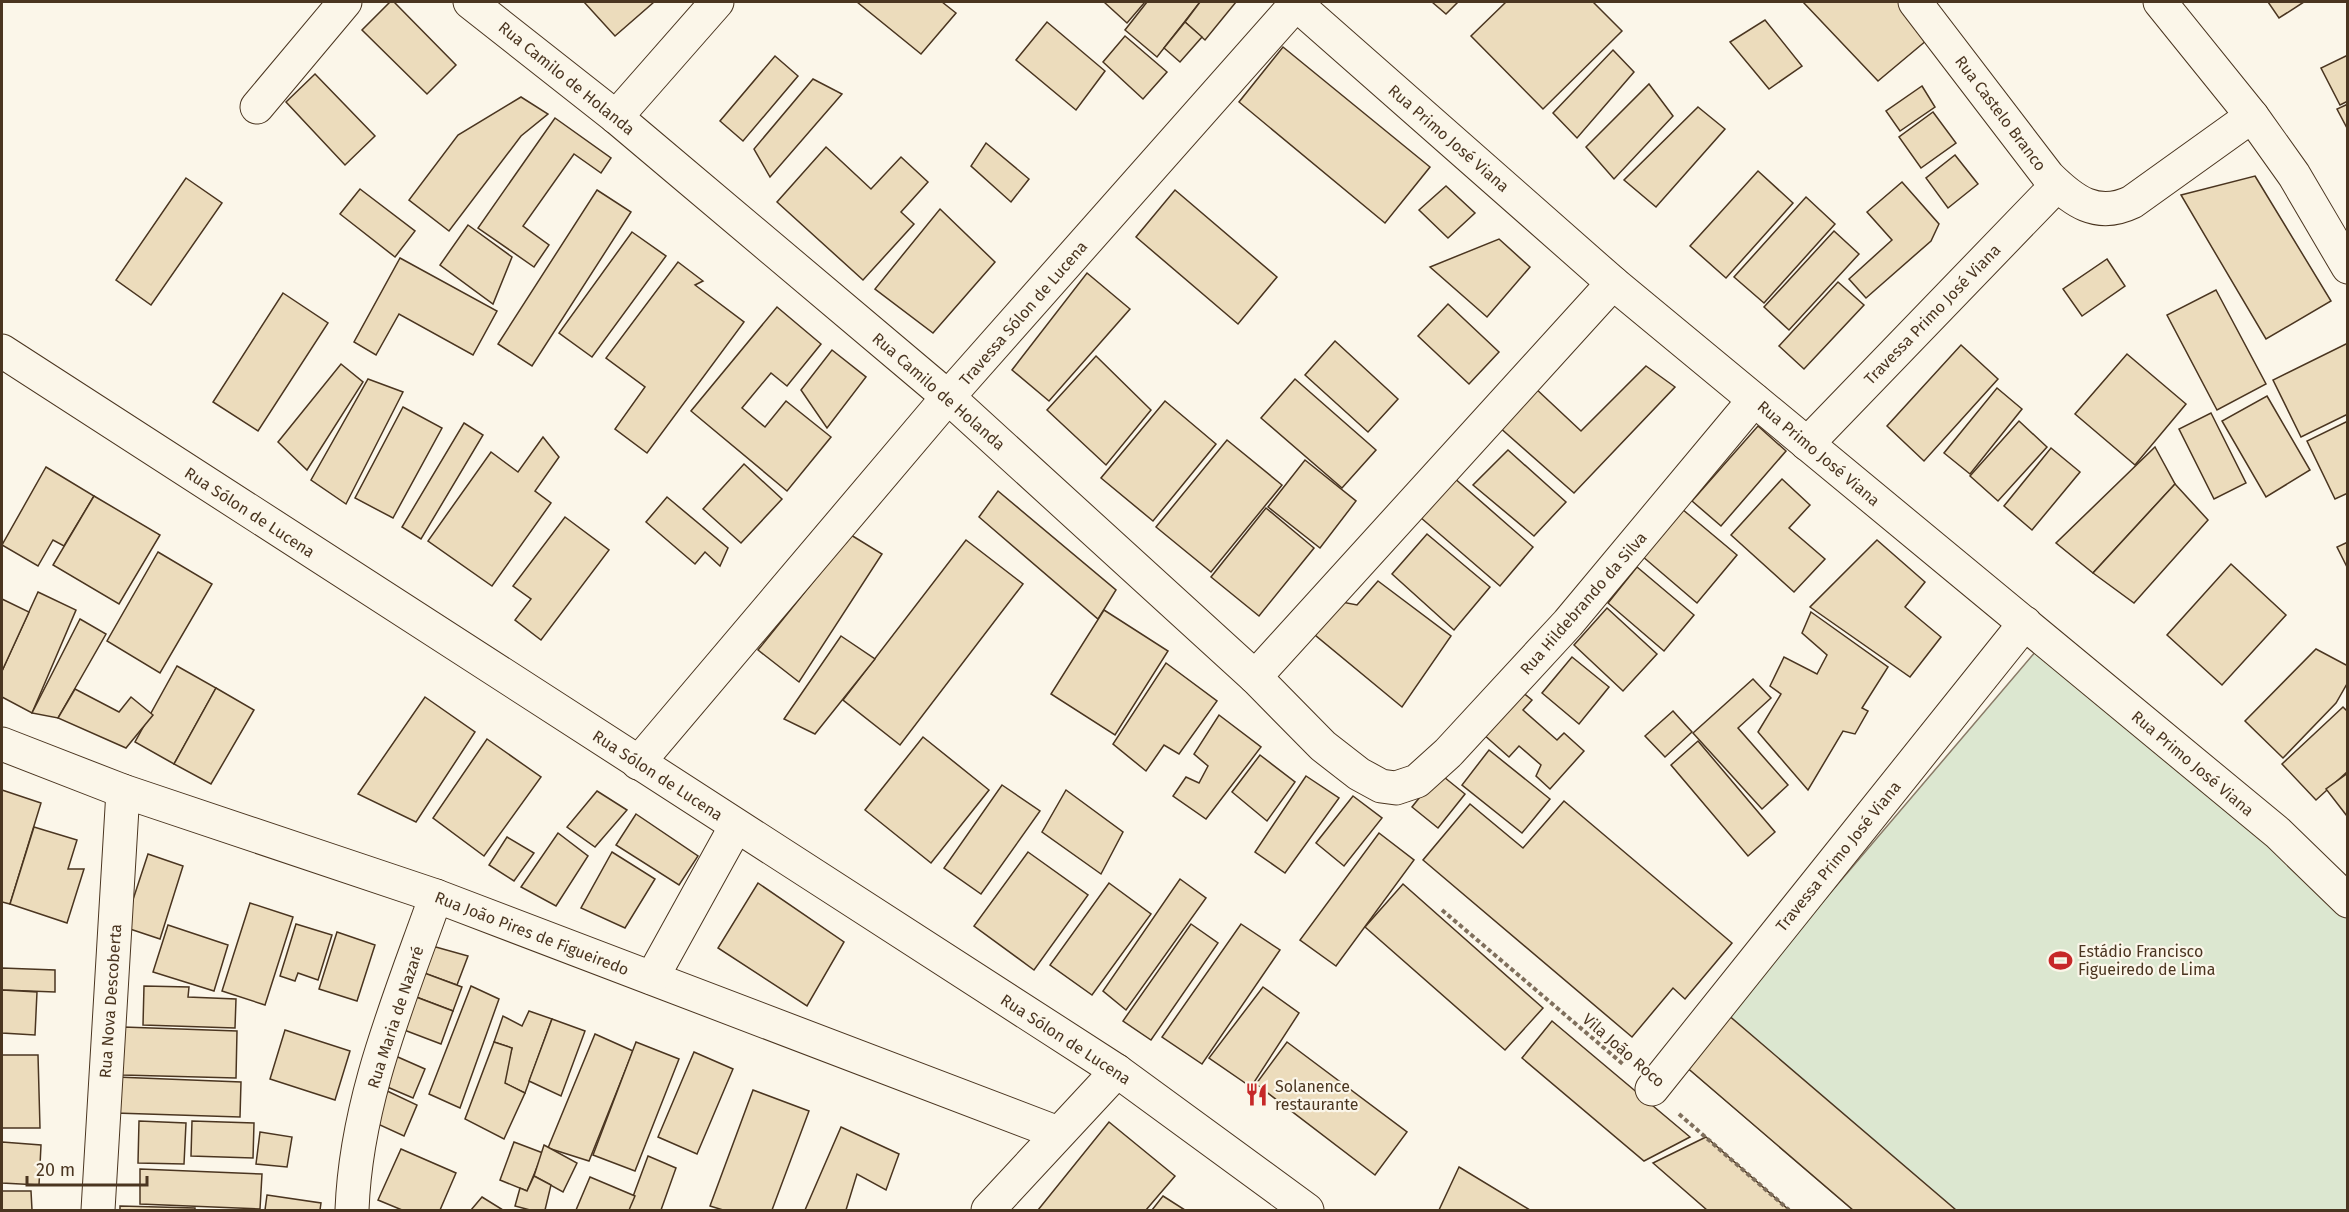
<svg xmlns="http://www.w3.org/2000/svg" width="2349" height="1212" viewBox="0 0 2349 1212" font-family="'Fira Sans',sans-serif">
<rect width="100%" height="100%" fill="#fbf6e9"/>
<polygon fill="#dce7d0" stroke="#887966" stroke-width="1.5" points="2042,644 2347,907 2347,1210 1853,1210 1684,1065"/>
<g fill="#ecdcbc" stroke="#4a3520" stroke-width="1.5">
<polygon points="390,2 394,2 456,65 427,94 362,30"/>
<polygon points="584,2 654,2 615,36"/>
<polygon points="857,2 942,2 956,13 921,54"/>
<polygon points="1104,2 1145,2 1127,23"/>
<polygon points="1147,2 1200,2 1157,57 1125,30"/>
<polygon points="1200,2 1236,2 1205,40 1185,22"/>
<polygon points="1432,2 1458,2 1446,14"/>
<polygon points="1506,2 1593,2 1622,31 1543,109 1471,36"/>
<polygon points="1803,2 1908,2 1933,35 1878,81"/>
<polygon points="2268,2 2304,2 2279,18"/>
<polygon points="1765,20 1802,66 1769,89 1730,42"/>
<polygon points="1047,22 1105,71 1076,110 1016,60"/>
<polygon points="1185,22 1202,37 1180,62 1164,48"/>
<polygon points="1125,36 1167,72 1143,99 1103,62"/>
<polygon points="1283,47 1430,167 1385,223 1239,102"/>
<polygon points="1613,50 1634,72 1577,138 1553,113"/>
<polygon points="2348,55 2348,101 2340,105 2321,68"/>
<polygon points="775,56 798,76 743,141 720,121"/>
<polygon points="315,74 375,136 345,165 286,102"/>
<polygon points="813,79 842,94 770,177 754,149"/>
<polygon points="1649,84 1673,116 1614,179 1586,147"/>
<polygon points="1922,86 1935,107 1900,131 1886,111"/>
<polygon points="521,97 548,114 521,136 449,231 409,200 458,135"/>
<polygon points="2348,104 2348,130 2337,109"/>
<polygon points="1698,107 1725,129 1656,207 1624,180"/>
<polygon points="1933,112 1956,143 1921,168 1899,137"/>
<polygon points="555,118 611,158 601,173 574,154 523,226 549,245 534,267 478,228"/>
<polygon points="986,143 1029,179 1011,202 971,166"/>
<polygon points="826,147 871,189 901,157 928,182 901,212 914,224 863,280 777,202"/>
<polygon points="1955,155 1978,184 1948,208 1926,178"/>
<polygon points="1758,171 1793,203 1726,278 1690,246"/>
<polygon points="2255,176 2331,301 2266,339 2181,195"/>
<polygon points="186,178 222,203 151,305 116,280"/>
<polygon points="1902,182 1939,224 1931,241 1866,298 1849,279 1892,240 1867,212"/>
<polygon points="1446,186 1475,213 1448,238 1419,210"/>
<polygon points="360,189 415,231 395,257 340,214"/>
<polygon points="597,190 631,212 532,366 498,344"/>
<polygon points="1175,190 1277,277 1238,324 1136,237"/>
<polygon points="1806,197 1835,224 1764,303 1734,277"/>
<polygon points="940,209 995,262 933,333 875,289"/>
<polygon points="468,225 512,257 493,304 440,265"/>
<polygon points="1834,231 1859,254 1789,330 1764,307"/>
<polygon points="632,232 666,256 592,357 559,333"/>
<polygon points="1499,239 1530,267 1487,317 1430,267"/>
<polygon points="400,258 497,311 473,355 399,314 376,355 354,342"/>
<polygon points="2107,259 2125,286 2082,316 2063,289"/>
<polygon points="678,262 703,281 695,285 744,322 647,453 615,429 645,387 606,358"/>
<polygon points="1087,273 1130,309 1049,401 1012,370"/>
<polygon points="1838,282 1864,305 1804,369 1779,346"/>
<polygon points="2216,290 2266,384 2217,410 2167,315"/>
<polygon points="283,293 328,323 258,431 213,402"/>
<polygon points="1448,304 1499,352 1469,384 1418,336"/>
<polygon points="777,307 821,344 787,386 771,373 742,408 765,427 786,401 831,437 787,491 691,411"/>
<polygon points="1335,341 1398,399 1368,432 1305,375"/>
<polygon points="2348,343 2348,414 2301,437 2273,380"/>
<polygon points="1961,345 1998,379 1924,461 1887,426"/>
<polygon points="832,350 866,377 827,428 801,390"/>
<polygon points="2127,354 2186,404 2135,465 2075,414"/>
<polygon points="1096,356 1151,410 1106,465 1047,410"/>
<polygon points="341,364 363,382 307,470 278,442"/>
<polygon points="1646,366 1675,387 1574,493 1498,426 1534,387 1581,431"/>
<polygon points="368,379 403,392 346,504 311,480"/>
<polygon points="1295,379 1376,450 1342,488 1261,418"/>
<polygon points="1997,388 2022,409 1970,474 1944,453"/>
<polygon points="2267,396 2310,470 2266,497 2222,421"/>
<polygon points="1165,401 1216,444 1153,521 1101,478"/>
<polygon points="403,407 442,428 393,518 355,498"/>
<polygon points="2211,413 2246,483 2214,499 2179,429"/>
<polygon points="2019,421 2047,447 1998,501 1970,476"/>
<polygon points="2348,421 2348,493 2335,499 2307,441"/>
<polygon points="464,423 483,435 421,539 402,527"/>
<polygon points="1758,426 1786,451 1721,526 1692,501"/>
<polygon points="543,437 559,457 535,491 551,503 492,586 428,541 491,452 518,472"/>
<polygon points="1227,440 1282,485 1211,572 1156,527"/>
<polygon points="2155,447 2175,484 2093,573 2056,543"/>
<polygon points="2051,448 2080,472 2032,530 2004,506"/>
<polygon points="1508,450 1566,502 1534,536 1473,485"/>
<polygon points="1305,460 1356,501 1320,548 1268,507"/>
<polygon points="744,464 782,499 741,543 703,509"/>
<polygon points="46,467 94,496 64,546 53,540 38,566 2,545"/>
<polygon points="1453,477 1533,547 1500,586 1420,517"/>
<polygon points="1782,479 1810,505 1789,528 1825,559 1794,592 1731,535"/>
<polygon points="2175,484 2208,520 2134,603 2093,573"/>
<polygon points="998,491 1116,590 1098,619 979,517"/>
<polygon points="94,496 160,535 119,604 53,565"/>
<polygon points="667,497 728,548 720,566 705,552 695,564 646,522"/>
<polygon points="1266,508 1314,548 1259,616 1211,577"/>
<polygon points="1682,509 1737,555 1697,603 1642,556"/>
<polygon points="565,517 609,550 541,640 515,620 531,599 513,586"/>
<polygon points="1427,534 1490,587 1454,630 1392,574"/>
<polygon points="851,535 882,554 799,682 758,650"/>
<polygon points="966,540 1023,584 900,745 843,700"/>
<polygon points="1877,540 1925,582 1905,607 1941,637 1910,677 1810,607"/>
<polygon points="2348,542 2348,569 2337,547"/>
<polygon points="158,552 212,584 160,673 107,641"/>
<polygon points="2231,564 2286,615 2222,685 2167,635"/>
<polygon points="1637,567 1694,615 1664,651 1608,603"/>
<polygon points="1378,581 1451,636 1402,707 1315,635 1337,601 1357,605"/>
<polygon points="38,592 76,610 32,713 2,697 2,671"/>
<polygon points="2,599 29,612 2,671"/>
<polygon points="1607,608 1657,654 1623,691 1574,645"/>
<polygon points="1104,610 1168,651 1115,735 1051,694"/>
<polygon points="1811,612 1888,667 1862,708 1868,711 1855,734 1843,731 1808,790 1758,732 1781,694 1770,686 1784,657 1817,674 1827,655 1802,633"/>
<polygon points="80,619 106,634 58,718 32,713"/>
<polygon points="841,636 875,659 815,734 784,719"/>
<polygon points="2316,649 2348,666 2348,682 2336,703 2283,758 2245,721"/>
<polygon points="1572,657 1609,687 1579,724 1542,693"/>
<polygon points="1166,663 1217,701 1179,754 1164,745 1146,771 1113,744"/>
<polygon points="177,666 216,688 174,764 135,742"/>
<polygon points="1753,679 1771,698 1738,728 1788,785 1762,809 1693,733"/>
<polygon points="216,688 254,710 211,784 174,764"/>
<polygon points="75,689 119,712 131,697 153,715 126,748 58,718"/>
<polygon points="1521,691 1532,700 1523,710 1557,740 1564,733 1584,751 1550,789 1536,776 1541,765 1519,746 1509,757 1483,734"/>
<polygon points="425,697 475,732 416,822 358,794"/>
<polygon points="2343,707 2348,712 2348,771 2316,800 2282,764"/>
<polygon points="1673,711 1692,732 1665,757 1645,736"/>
<polygon points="1219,715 1261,747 1206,819 1173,796 1186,777 1199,783 1208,766 1194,754"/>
<polygon points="923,737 989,790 931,863 865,810"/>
<polygon points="487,739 541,777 484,856 433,818"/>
<polygon points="1698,741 1775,832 1748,856 1671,765"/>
<polygon points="1489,750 1550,799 1522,833 1462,785"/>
<polygon points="1260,755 1295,782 1267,821 1232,792"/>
<polygon points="1439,773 1465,794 1438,828 1412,807"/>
<polygon points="2348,773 2348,815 2347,816 2326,789"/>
<polygon points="1306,776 1339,798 1285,873 1255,852"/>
<polygon points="1002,785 1040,811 981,894 944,868"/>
<polygon points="2,790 41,803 10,904 2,902"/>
<polygon points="1066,790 1123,832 1101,874 1042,832"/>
<polygon points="597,791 627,810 595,847 567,827"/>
<polygon points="1353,796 1382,818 1344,866 1316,843"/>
<polygon points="1564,801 1732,943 1685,999 1673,988 1632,1037 1423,860 1470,804 1523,848"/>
<polygon points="636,814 698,856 679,885 616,845"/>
<polygon points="34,827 77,840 68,869 84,869 67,923 10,904"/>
<polygon points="558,833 588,856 556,906 521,887"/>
<polygon points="1379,833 1414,860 1336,966 1300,940"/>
<polygon points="507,837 534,853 514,881 489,865"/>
<polygon points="612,852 655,879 625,928 581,908"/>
<polygon points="1028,852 1088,895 1034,970 974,926"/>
<polygon points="148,854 183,866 160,939 124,927"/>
<polygon points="1180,879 1206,898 1126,1010 1103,991"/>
<polygon points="758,883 844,942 807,1006 718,948"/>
<polygon points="1109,883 1151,914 1092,995 1050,965"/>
<polygon points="1403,884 1543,1008 1505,1050 1365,927"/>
<polygon points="250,903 293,917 265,1005 222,991"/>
<polygon points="296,924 332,935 318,980 298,973 295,981 280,976"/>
<polygon points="1191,924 1218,943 1151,1040 1123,1021"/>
<polygon points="1241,924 1280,950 1202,1064 1162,1037"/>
<polygon points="168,925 228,945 214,991 153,972"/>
<polygon points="337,932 375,945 357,1001 319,989"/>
<polygon points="425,944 468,956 457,985 418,971"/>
<polygon points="2,968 55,970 55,992 2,990"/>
<polygon points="411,968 462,987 453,1011 403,992"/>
<polygon points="144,986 189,987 188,997 236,999 235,1028 143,1025"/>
<polygon points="471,986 499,999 460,1108 429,1094"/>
<polygon points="1263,987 1299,1013 1251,1087 1209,1058"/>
<polygon points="2,990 37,992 35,1035 2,1033"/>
<polygon points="403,992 453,1011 441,1044 391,1025"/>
<polygon points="529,1011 552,1019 525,1093 502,1082 512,1048 494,1042 503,1016 522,1026"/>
<polygon points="1727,1014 1956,1210 1853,1210 1684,1065"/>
<polygon points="552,1019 585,1031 561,1096 529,1081"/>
<polygon points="1552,1021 1690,1137 1644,1161 1522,1058"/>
<polygon points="123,1027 237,1031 236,1078 122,1075"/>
<polygon points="285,1030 350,1051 335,1100 270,1079"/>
<polygon points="595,1034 633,1051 589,1161 548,1148"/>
<polygon points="494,1042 512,1048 505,1083 525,1093 504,1139 465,1119"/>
<polygon points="636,1042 679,1059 635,1171 593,1155"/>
<polygon points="1287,1042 1407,1132 1375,1175 1256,1084"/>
<polygon points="694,1052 733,1069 697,1154 658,1137"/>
<polygon points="391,1054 425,1069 413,1098 378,1083"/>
<polygon points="2,1055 38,1055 40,1128 2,1128"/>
<polygon points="116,1077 241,1082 240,1117 115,1113"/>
<polygon points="383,1089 417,1105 404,1136 369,1120"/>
<polygon points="753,1090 809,1111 772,1210 723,1210 710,1206"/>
<polygon points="139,1121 186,1123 184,1164 138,1163"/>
<polygon points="192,1121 254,1123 253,1158 191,1156"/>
<polygon points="1109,1122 1175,1176 1146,1210 1038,1210"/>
<polygon points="841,1127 899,1154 886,1190 857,1174 846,1210 805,1210"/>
<polygon points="260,1132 292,1137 287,1167 256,1164"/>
<polygon points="1706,1137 1789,1210 1707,1210 1653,1163"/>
<polygon points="2,1142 41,1145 39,1185 2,1183"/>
<polygon points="514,1142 543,1153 527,1191 500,1180"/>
<polygon points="544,1145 577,1163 563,1192 534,1176"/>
<polygon points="401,1149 456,1173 440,1210 402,1210 378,1200"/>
<polygon points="648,1156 676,1168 661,1210 628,1210"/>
<polygon points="1459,1167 1530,1210 1439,1210"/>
<polygon points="140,1169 262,1174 260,1209 140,1204"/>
<polygon points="534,1176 551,1185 545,1210 530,1210 515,1206 520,1188 527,1191"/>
<polygon points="590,1177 635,1196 629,1210 576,1210"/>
<polygon points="2,1191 31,1191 32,1210 2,1210"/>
<polygon points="267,1195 321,1203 320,1210 265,1210"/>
<polygon points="1163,1196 1185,1210 1152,1210"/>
<polygon points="482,1197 503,1210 471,1210"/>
<polygon points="120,1206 195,1208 195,1210 120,1210"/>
</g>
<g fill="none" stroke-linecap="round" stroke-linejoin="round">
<defs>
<g id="street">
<polyline points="470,2 616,117 948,397 1255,677 1323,746 1359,774 1381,786 1396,788 1417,781 1448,753 1568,623 1754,400"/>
<polyline points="1294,2 1613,283 2278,833 2348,901"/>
<path d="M1915,2L2048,176C2073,201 2097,219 2132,202L2252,116"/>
<polyline points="2160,2 2252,116 2294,175 2348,267"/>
<polyline points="257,107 345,2"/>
<polyline points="616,117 717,2"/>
<polyline points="2,351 1117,1071 1307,1210"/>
<polyline points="1807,444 2057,185"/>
<polyline points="1255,677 1613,283"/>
<polyline points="2,744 123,791 436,896 1058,1133"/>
<polyline points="638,763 948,397 1296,4"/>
<polyline points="652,978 736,826"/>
<polyline points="1652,1089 2025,623"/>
<polyline points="98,1210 123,791"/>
<path d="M352,1210C356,1100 400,998 436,896"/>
<polyline points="988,1210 1117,1071"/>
</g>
</defs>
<use href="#street" stroke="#4a3520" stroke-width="35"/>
<g stroke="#7f6f5c" stroke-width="4" stroke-dasharray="4.5 3" stroke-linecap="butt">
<polyline points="1442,910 1624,1065"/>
<polyline points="1679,1114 1789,1210"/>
</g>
<use href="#street" stroke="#fbf6e9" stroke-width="33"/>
</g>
<defs>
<symbol id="stadium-bare" viewBox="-9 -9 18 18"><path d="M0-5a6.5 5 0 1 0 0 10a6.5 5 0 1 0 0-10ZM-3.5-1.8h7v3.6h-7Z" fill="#c62828" stroke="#fbf6e9" stroke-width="2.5" paint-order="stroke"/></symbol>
<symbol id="restaurant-bare" viewBox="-9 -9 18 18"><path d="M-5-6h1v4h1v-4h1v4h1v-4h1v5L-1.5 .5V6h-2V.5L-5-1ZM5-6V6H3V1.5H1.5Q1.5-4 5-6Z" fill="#c62828" stroke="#fbf6e9" stroke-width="2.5" paint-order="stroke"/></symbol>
</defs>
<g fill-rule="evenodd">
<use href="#stadium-bare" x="2044" y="944" width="33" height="33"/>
<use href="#restaurant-bare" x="1240" y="1078" width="33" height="33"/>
</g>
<g text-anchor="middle" stroke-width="4.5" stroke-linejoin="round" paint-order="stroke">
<g font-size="16" fill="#4a3520" stroke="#fbf6e9">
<text transform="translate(567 78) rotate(39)" y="6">Rua Camilo de Holanda</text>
<text transform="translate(2001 113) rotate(53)" y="6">Rua Castelo Branco</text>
<text transform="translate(1449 138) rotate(41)" y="6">Rua Primo José Viana</text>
<text transform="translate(1023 313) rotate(-49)" y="6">Travessa Sólon de Lucena</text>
<text transform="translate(1932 314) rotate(-46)" y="6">Travessa Primo José Viana</text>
<text transform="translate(939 391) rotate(41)" y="6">Rua Camilo de Holanda</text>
<text transform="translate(1819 453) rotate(40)" y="6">Rua Primo José Viana</text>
<text transform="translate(250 512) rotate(33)" y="6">Rua Sólon de Lucena</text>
<text transform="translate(1583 603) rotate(-49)" y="6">Rua Hildebrando da Silva</text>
<text transform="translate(2193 763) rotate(40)" y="6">Rua Primo José Viana</text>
<text transform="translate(658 775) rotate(33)" y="6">Rua Sólon de Lucena</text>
<text transform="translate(1838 856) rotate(-51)" y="6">Travessa Primo José Viana</text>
<text transform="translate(532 933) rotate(21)" y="6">Rua João Pires de Figueiredo</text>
<text transform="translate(110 1001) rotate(-86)" y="6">Rua Nova Descoberta</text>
<text transform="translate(395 1017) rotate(-72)" y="6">Rua Maria de Nazaré</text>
<text transform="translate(1066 1039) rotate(33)" y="6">Rua Sólon de Lucena</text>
<text transform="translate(1624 1050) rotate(41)" y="6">Vila João Roco</text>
</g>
<g font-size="16" fill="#4a3520" stroke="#fbf6e9" text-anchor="start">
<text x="2078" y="957">Estádio Francisco<tspan x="2078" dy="18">Figueiredo de Lima</tspan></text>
<text x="1275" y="1092">Solanence<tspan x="1275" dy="18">restaurante</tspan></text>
</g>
</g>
<rect width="2349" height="1212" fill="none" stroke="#4a3520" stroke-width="6"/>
<path d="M27 1176v9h120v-9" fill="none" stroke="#4a3520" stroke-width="3"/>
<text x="36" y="1176" font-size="18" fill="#4a3520" stroke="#fbf6e9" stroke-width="4.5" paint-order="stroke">20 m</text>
</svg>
